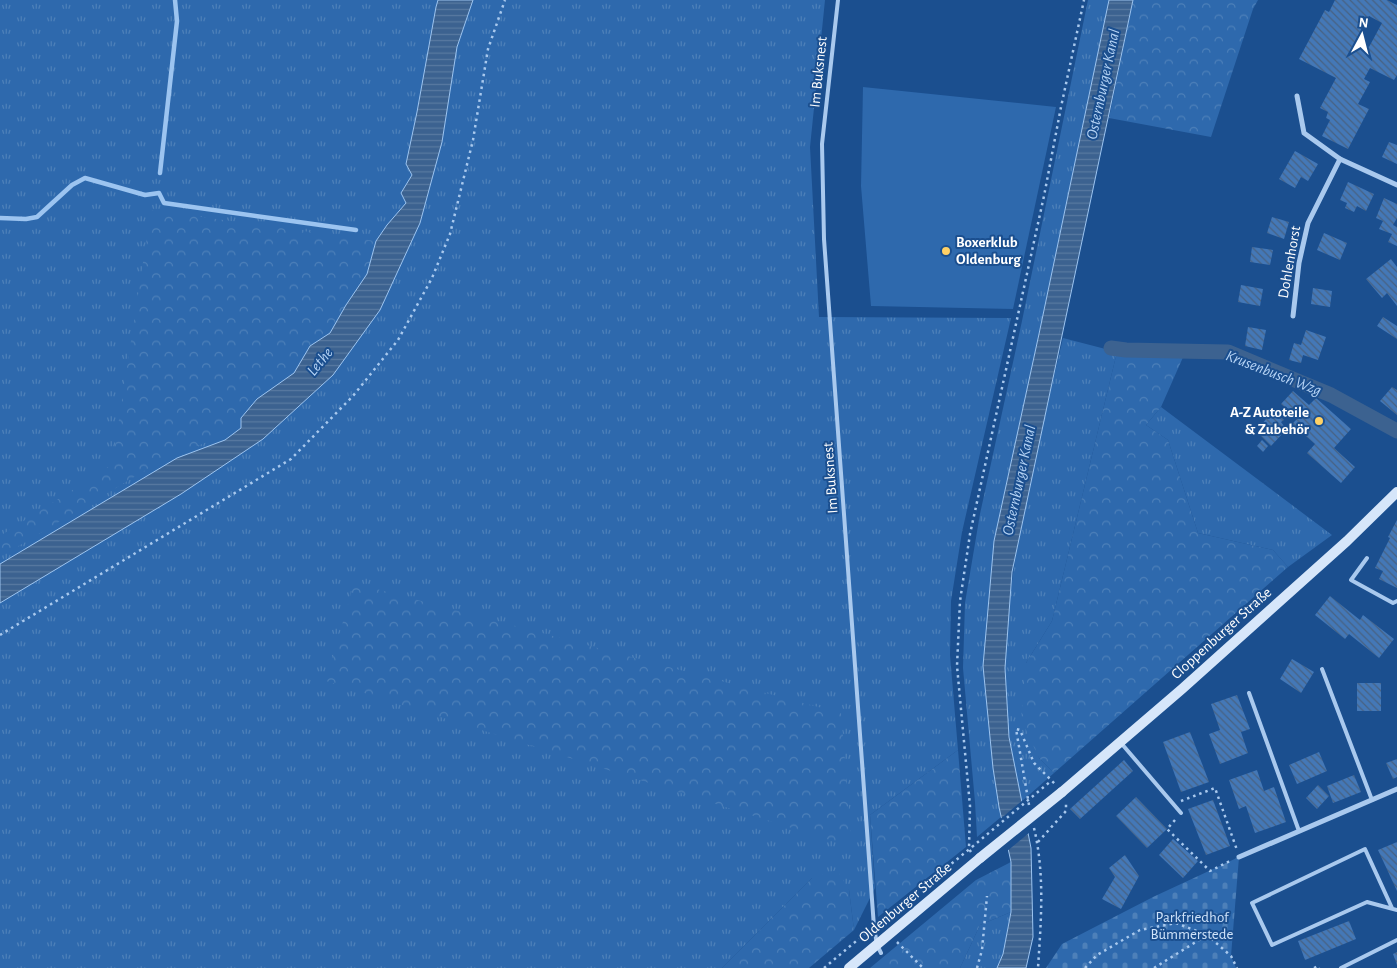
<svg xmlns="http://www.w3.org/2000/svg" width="1397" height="968" viewBox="0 0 1397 968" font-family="'Alegreya Sans',sans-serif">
<defs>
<pattern id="grass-tufts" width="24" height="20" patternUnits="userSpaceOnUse" patternTransform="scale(1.25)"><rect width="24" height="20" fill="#2e69ad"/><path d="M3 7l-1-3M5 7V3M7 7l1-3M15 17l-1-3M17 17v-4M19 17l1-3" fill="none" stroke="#4d80b9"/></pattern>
<pattern id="forest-crowns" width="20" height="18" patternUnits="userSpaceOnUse" patternTransform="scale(1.25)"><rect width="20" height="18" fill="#2e69ad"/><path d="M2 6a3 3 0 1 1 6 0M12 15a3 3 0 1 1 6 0" fill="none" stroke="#4d80b9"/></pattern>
<pattern id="cemetery-stones" width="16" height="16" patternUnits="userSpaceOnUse" patternTransform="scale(1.25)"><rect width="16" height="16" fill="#2e69ad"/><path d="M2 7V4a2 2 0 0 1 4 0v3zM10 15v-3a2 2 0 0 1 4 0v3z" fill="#4d80b9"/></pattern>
<pattern id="water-rules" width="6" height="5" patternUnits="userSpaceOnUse" patternTransform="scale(1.25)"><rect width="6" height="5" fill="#3c6290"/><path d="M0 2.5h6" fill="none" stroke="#597aa1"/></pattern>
<pattern id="building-back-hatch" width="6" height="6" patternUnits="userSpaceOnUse" patternTransform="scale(1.25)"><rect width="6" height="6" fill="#4478b7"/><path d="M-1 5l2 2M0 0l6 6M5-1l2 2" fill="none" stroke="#486282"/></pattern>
</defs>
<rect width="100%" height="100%" fill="#1b4f8f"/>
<g fill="url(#grass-tufts)">
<polygon points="0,0 825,0 810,147 819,317 1011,318 962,532 951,601 950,655 958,750 870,815 875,888 854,930 849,890 812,878 722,968 0,968"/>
<polygon points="1088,0 1109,0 1039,334 994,541 993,768 1001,817 977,837 975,802 963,668 965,603 980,514 1022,321"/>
<path d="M1063,338L1117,352L1052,621L1026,663L1039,758L1054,773L1021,802C1013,757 1003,712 1005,666C1008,555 1038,446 1063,338Z"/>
<polygon points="1161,407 1332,535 1288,567 1273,550 1198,533 1168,440 1146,425"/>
<polygon points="1011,912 1003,954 997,968 960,968 980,925"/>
</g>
<g fill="url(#forest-crowns)">
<polygon points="1133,0 1258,0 1253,9 1211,137 1109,118"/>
<polygon points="151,210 376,241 367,274 346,305 330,333 310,346 294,373 257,399 225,435 166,458 0,557 0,536 112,465"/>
<polygon points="1117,352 1184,355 1161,407 1146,425 1168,440 1198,533 1273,550 1288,567 1054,773 1039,758 1021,719 1026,663 1052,621"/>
<polygon points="354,583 841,713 852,847 326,681"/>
<polygon points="958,750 966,847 878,917 870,815"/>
<polygon points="1011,862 1011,912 980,925 960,968 870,968 976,880"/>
<polygon points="837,870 849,890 854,930 809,968 722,968 812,878"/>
</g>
<polygon fill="url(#cemetery-stones)" points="1239,857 1231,956 1236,968 1046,968 1062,944 1153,897"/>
<polygon fill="#2e69ad" points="863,87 1056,107 1013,309 871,306 861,186"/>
<g fill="url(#water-rules)" stroke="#9cc4f0">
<polygon points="438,0 473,0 457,47 442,142 420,223 380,310 333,375 263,439 181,494 0,603 0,564 177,458 225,440 241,428 241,418 257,399 294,373 310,346 330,333 346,305 367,274 376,241 387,225 406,203 401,193 412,175 406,164 417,112 436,7"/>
<polygon points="1109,0 1133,0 1012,572 1005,668 1009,737 1031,848 1033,937 1026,968 997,968 1003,954 1011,912 1011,862 999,807 993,768 983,666 994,541 1039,334"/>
</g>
<polygon fill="#1b4f8f" points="1023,800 1030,832 1006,852 999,820"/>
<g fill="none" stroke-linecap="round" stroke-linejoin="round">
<g stroke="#9cc4f0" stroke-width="4.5">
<polyline points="160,173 177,21 175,0"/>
<polyline points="0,218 26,219 37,217 72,185 85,178 145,195 159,193 164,203 356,230"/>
</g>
<polyline stroke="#3c6290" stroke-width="15" points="1111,348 1126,350 1228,352 1331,395 1397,431"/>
</g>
<g fill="url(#building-back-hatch)" fill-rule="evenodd">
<path d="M1335,0H1387L1397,5V75L1394,80L1370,68L1364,79L1370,82L1358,104L1369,109L1348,149L1322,136L1330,120L1326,118L1328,112L1320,108L1336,78L1299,59L1325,10L1329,12ZM1369,16L1382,23L1369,47L1356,40Z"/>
<polygon points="1389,142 1397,145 1397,164 1382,157"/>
<polygon points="1295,151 1318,164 1308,181 1301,177 1295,188 1279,179"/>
<polygon points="1348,182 1374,194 1366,211 1357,206 1354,212 1345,208 1347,203 1340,200"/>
<polygon points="1384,198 1397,204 1397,218 1393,225 1397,227 1397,246 1388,242 1392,234 1379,229 1383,221 1376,218"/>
<polygon points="1272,217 1289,222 1284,239 1267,233"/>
<polygon points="1324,233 1347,243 1340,260 1317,250"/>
<polygon points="1252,247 1273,250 1270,265 1250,262"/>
<polygon points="1391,259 1397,267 1397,306 1387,293 1382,298 1366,279"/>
<polygon points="1241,285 1263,289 1260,306 1238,302"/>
<polygon points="1313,288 1332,291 1330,307 1311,304"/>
<polygon points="1383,317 1397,326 1397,339 1377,326"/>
<polygon points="1248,327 1266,330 1262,350 1245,346"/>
<polygon points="1306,330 1326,337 1318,360 1303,355 1301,363 1289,360 1294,343 1301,345"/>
<polygon points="1392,387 1397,390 1397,415 1380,401"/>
<polygon points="1293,391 1309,405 1316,398 1351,429 1334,448 1355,467 1341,483 1307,453 1315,444 1292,424 1298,418 1281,404"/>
<polygon points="1271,408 1284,420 1281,422 1284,426 1280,430 1283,433 1271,446 1260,435 1263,432 1260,430 1265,425 1263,423 1266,419 1263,416"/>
<polygon points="1262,440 1268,446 1263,452 1257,446"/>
<polygon points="1397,520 1397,588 1379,579 1383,571 1375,568 1390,538 1388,537"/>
<polygon points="1330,596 1360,620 1363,615 1394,639 1379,658 1349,634 1345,639 1315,615"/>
<polygon points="1292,659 1314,672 1301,693 1280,679"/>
<rect x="1357" y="683" width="24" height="28"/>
<polygon points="1237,695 1250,729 1241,732 1248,753 1220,764 1209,734 1220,730 1211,704"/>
<polygon points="1190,732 1209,782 1181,792 1163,742"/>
<polygon points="1319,752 1327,771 1297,784 1289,765"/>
<polygon points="1397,759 1397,777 1393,779 1386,763"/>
<polygon points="1124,760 1133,771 1080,819 1070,809"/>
<polygon points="1257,770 1264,791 1274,787 1286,822 1255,833 1246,806 1239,809 1229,780"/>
<polygon points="1354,775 1361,792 1333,803 1327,786"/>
<polygon points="1318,785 1329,796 1317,809 1306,798"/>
<polygon points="1136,797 1167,829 1147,848 1116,816"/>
<polygon points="1213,800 1230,846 1206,855 1188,809"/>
<polygon points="1173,839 1198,861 1183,878 1159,855"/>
<polygon points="1397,842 1397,891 1378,850"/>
<polygon points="1125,855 1139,876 1121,909 1102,899 1115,877 1109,868"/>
<polygon points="1349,921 1356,939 1305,960 1298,941"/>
<polygon points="1397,952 1397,965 1393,954"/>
</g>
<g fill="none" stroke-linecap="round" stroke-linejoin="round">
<g stroke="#a9c9ee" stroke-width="2.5" stroke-dasharray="2.5 4" stroke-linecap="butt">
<polyline points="0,635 291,459 353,396 398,340 432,278 450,234 473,140 488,49 505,0"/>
<polyline points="1181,801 1215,788 1237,850"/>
<polyline points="1029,805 1016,729 1020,730 1034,763 1055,784"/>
<polyline points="1175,820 1167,829 1210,871 1232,860"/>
<path d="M1034,828C1045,874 1041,921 1038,968"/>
<polyline points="1038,842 1066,811 1066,803"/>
<polyline points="971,852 969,849 970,806 957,666 960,601 970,534 1044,196 1061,107 1084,0"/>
<polyline points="881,921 972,847"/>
<polyline points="897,942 923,968"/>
<polyline points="824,968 867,932"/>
<polyline points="977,968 982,950 987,896"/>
<polyline points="1085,968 1097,955 1140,930 1176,923 1207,935 1231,956 1237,968"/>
<polyline points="1154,968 1207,935"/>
<polyline points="1314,968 1318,966 1319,968"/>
</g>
<g stroke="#a9c9ee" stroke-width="4">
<polyline points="838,0 822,144 824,239 874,927 877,945 881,953"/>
<polyline points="1367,558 1351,580 1393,603 1397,601"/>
<polyline points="1322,669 1372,800"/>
<polyline points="1249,693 1299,831"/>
<polyline points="1121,743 1181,813"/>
<polyline points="1392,908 1365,849 1252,903 1272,945 1367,902 1397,910"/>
<polyline points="1341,968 1397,940"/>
</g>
<g stroke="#a9c9ee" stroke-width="5">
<polyline points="1297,96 1304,133 1340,159 1397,185"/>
<polyline points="1293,316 1299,263 1308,223 1340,159"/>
<polyline points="1239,857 1397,789"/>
</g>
<g stroke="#d6e6fa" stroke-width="10">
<polyline points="1062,792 1182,689 1347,541 1397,492"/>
<polyline points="849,968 980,858"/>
</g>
<polyline stroke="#a9c9ee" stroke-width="2.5" stroke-dasharray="2.5 4" stroke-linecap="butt" points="972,847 1051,781"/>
<polyline stroke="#d6e6fa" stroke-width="10" points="980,858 1062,792"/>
</g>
<g fill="#ffd166" stroke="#1b4f8f" stroke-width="2">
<circle cx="946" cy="251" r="5"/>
<circle cx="1319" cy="421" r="5"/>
</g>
<g text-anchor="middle" stroke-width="4" stroke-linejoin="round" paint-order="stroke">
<g font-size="15" fill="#fff" stroke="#1b4f8f">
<text transform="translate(818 72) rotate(-84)" y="5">Im Buksnest</text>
<text transform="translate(1289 262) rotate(-80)" y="5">Dohlenhorst</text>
<text transform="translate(830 478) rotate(-94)" y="5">Im Buksnest</text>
<text transform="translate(1221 633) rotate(-42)" y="5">Cloppenburger Straße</text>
<text transform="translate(905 902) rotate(-40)" y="5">Oldenburger Straße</text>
</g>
<g font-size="15" font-weight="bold" fill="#fff" stroke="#1b4f8f" text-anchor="start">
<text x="956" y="247">Boxerklub<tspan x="956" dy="17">Oldenburg</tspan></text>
<text x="1309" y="417" text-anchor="end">A-Z Autoteile<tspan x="1309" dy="17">&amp; Zubehör</tspan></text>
</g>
<g font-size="15" fill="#cfe3fa" stroke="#1b4f8f">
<text x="1192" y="922">Parkfriedhof<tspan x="1192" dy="17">Bümmerstede</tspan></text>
</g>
<g font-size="16" font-style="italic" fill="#b5d3f5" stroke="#1b4f8f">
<text transform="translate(1102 84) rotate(-78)" y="6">Osternburger Kanal</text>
<text transform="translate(319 361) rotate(-51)" y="6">Lethe</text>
<text transform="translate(1274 372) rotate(21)" y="6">Krusenbusch Wzg</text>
<text transform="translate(1018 480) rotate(-78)" y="6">Osternburger Kanal</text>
</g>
</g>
<g transform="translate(1362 35) rotate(7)" stroke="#1b4f8f" stroke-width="4" paint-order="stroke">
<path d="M0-4L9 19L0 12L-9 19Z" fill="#ffffff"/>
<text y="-8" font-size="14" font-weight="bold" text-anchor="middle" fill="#ffffff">N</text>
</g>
</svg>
